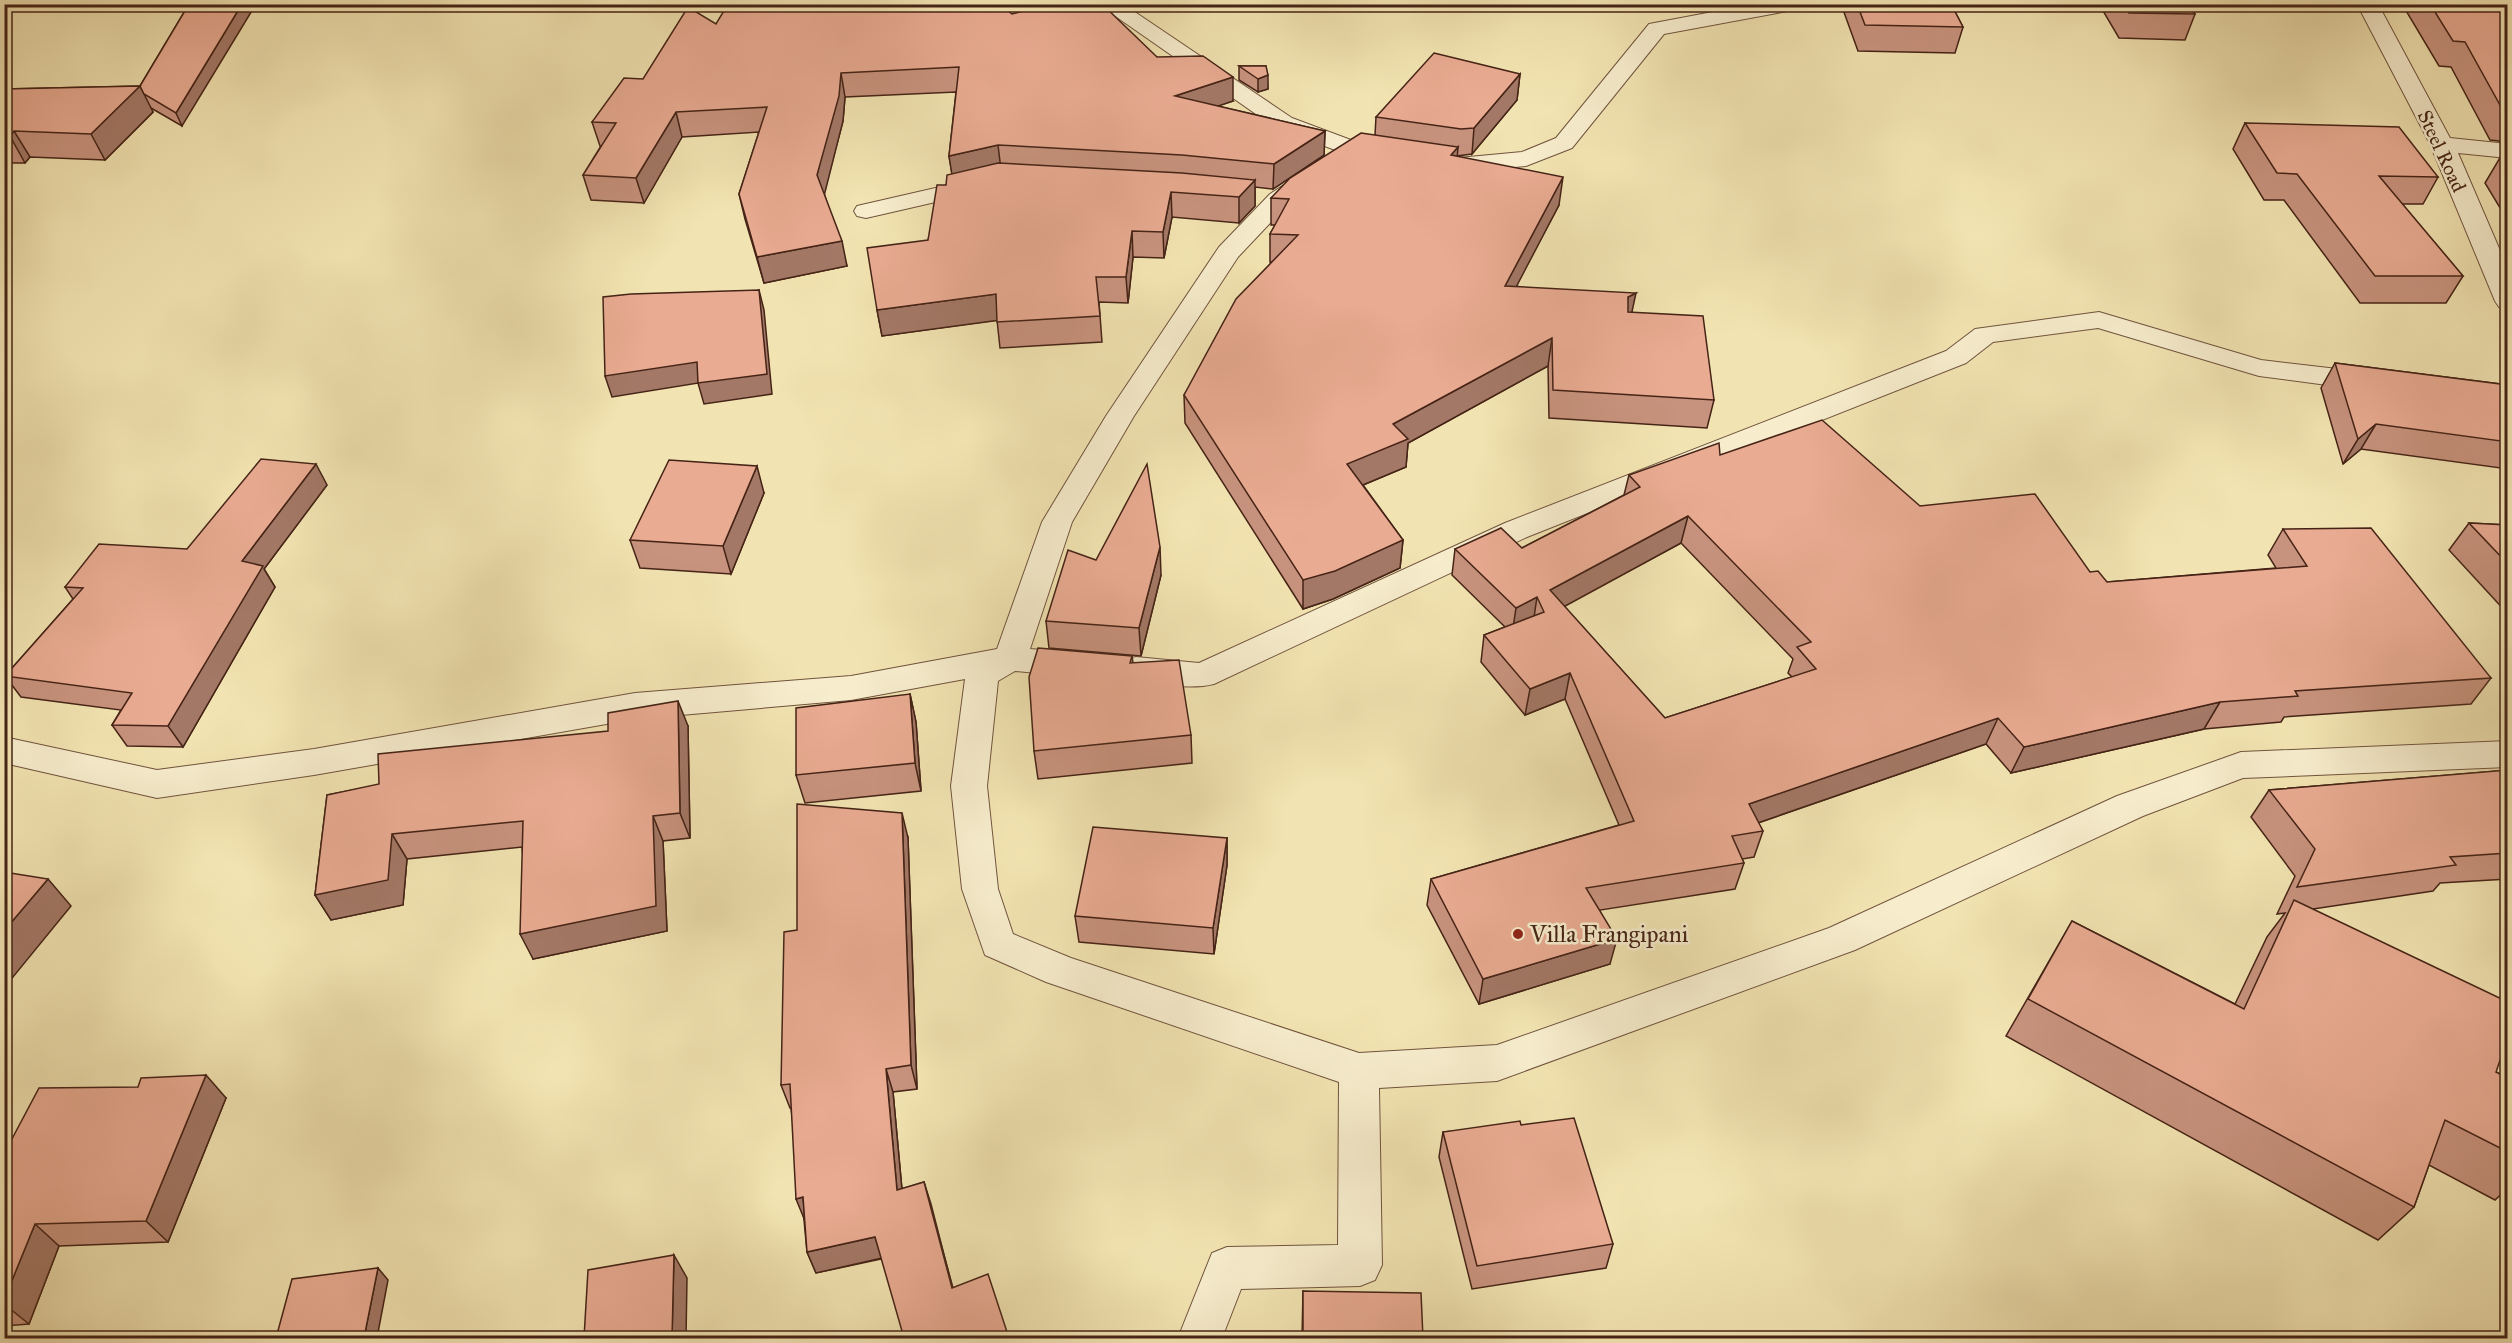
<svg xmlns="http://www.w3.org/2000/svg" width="2512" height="1343" viewBox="0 0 2512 1343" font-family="'IM FELL Great Primer',serif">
<rect width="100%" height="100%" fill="#f2e4b2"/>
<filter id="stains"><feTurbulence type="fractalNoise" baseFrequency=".00333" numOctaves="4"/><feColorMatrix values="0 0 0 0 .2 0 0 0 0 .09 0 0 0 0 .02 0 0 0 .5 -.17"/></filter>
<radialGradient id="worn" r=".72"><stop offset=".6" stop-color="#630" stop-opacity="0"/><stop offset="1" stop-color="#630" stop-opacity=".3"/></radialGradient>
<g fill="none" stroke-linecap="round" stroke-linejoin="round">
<defs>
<g id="minor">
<polygon points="1098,4 1123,4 1292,118 1359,143 1394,149 1398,154 1394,159 1386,161 1346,154 1276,128"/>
<polygon points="1755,4 1803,4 1800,8 1793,10 1664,34 1572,148 1526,166 1458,172 1435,167 1431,162 1435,157 1443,155 1458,158 1522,152 1556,138 1649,24"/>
<polygon points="2357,4 2378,4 2450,138 2508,144 2508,158 2458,153 2508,269 2508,309 2499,307 2495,301 2430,144"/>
<polygon points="1307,174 1316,176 1319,181 1316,186 1288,204 1238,257 1134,416 1072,522 1030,649 1079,653 1091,657 1095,665 1091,673 1079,677 1015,671 998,681 987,786 998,889 1013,934 1071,958 1359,1053 1497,1045 1829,928 2117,796 2241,752 2508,741 2508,767 2243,778 2143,816 1855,950 1497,1081 1379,1088 1382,1265 1375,1280 1360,1286 1241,1289 1222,1338 1178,1338 1212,1253 1227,1247 1338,1245 1339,1082 1046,982 985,955 962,889 951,786 965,679 851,700 635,719 314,775 157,798 4,763 4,737 157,770 314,749 635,693 851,676 997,649 1042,522 1106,416 1219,247 1270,194 1298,176"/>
<polygon points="979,178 988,180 991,185 988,190 866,218 857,216 854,211 857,206"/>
<path d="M2099,312L2261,360L2372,373L2382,376L2386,382L2382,388L2372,391L2259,376L2098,328L1993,342L1966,363L1527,537L1214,684C1191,690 1147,684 1124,678L1120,669L1124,660L1136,657L1199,663L1505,523L1946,351L1975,329Z"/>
</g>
</defs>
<use href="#minor" stroke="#70533d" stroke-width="2"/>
<use href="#minor" fill="#f7edcd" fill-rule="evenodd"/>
</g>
<g fill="#c8937e" stroke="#452316" stroke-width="1.5" fill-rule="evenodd">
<polygon points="189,4 182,126 151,108 153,112 105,160 30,157 25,163 4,163 4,89 140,86"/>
<polygon points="1841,4 1951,4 1963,27 1955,53 1858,51"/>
<polygon points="2099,4 2188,4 2195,14 2185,40 2119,38"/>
<polygon points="2402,4 2508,4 2508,142 2490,140 2451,67 2439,66"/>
<polygon points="1012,14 1157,57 1233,101 1217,106 1325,131 1324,155 1273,189 1255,187 1255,206 1239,223 1172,217 1164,258 1133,257 1128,303 1099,302 1102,342 1000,348 997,320 882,336 877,310 928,240 946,185 952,174 949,156 956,92 845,97 843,121 824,193 847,266 764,283 745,219 739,194 759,132 682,137 644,203 591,200 583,175 601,146 600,146 592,122 643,79 716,24"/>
<polygon points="1239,66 1266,66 1268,89 1258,92 1239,80"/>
<polygon points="1520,74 1517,100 1472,154 1457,156 1559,205 1516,286 1632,312 1714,400 1707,428 1549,418 1548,366 1408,443 1406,467 1363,485 1403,540 1400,568 1333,599 1303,609 1185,423 1184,395 1272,262 1270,262 1270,234 1275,225 1271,225 1271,198 1375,135 1376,117"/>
<polygon points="2245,123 2438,177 2423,204 2402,204 2463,276 2446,303 2360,303 2284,200 2264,200 2233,149"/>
<polygon points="2501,156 2508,156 2508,221 2485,183"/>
<polygon points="2335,363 2508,385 2508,469 2361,449 2343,464 2321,388"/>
<path d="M1720,455L1920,506L2090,572L2107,582L2276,568L2268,555L2283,529L2491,678L2471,704L2284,717L2281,722L2204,729L2011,773L1986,744L1758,823L1763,831L1754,857L1742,859L1744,863L1735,889L1600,910L1610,964L1479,1004L1427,905L1431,879L1619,825L1565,699L1525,715L1481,662L1484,635L1505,627L1452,575L1455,549L1522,548L1624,495L1629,475ZM1681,543L1793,659L1788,673L1792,677L1665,718L1564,606Z"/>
<polygon points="327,485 264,569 275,587 183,747 127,746 112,725 121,710 21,697 5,676 73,599 65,587 187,549"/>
<polygon points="764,493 731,574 640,568 630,540"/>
<polygon points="2469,523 2508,525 2508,614 2449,550"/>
<polygon points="1096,560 1161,575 1141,656 1049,648 1046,621"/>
<polygon points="1132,656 1133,663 1191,735 1192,763 1038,779 1034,751"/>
<polygon points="910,694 916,722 921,791 805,803 796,775"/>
<polygon points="688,726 690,838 663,841 667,931 533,959 522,847 407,859 403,905 331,920 315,895 327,795"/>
<polygon points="2508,770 2508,879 2440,883 2433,891 2313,909 2496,1072 2508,1078 2508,1188 2495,1200 2429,1165 2414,1207 2378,1240 2006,1036 2072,921 2235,1004 2267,937 2285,913 2277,914 2295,876 2251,817 2269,790"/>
<polygon points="908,838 917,1089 893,1092 902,1189 924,1182 953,1288 1009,1338 881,1259 816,1273 807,1252 804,1220 791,1108 790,1108 781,1085"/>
<polygon points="1227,838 1227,865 1214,954 1079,942 1075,916"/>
<polygon points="226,1098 168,1242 59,1246 29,1324 4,1326 4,1154"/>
<polygon points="1521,1125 1613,1244 1606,1268 1472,1289 1439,1157 1443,1132"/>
<polygon points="1303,1291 1423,1338 1302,1338"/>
</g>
<g fill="#a37866" stroke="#452316" stroke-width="1.5">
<polygon points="242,4 256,4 182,126 176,113"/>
<polygon points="841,73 845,97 843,121 823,200 817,175"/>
<polygon points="1520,74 1517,100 1472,154 1474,128"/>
<polygon points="1268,75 1268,89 1258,92 1258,79"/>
<polygon points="1233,77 1233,101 1175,121 1175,96"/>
<polygon points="140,86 153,112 105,160 91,134"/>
<polygon points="676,112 682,137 644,203 636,178"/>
<polygon points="14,131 30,157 25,163 10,136"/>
<polygon points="1325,131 1324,155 1273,189 1274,164"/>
<polygon points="998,145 1001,170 953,181 949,156"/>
<polygon points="1458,147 1456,174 1451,155"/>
<polygon points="1563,177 1559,205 1502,314 1505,286"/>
<polygon points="1255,180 1255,206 1239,223 1239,197"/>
<polygon points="1171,192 1172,217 1164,258 1163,232"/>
<polygon points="1132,231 1133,257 1128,303 1126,277"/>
<polygon points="842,241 847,266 764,283 757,257"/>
<polygon points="759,290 764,310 772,394 704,404 698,383 612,397 605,376"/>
<polygon points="1636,293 1630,321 1622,325 1628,297"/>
<polygon points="996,294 1000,320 882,336 877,310"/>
<polygon points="1552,338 1548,366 1408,443 1406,467 1346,492 1347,464 1393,424"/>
<polygon points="4,384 9,391 4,396"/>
<polygon points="2376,424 2361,449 2343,464 2358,439"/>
<polygon points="316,464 327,485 264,569 275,587 183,747 168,726 242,561"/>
<polygon points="757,466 764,493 731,574 723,546"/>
<polygon points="1688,516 1681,543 1545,617 1550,590"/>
<polygon points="1403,540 1400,568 1333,599 1303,609 1303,580"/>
<polygon points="1160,547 1161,575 1141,656 1139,628"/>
<polygon points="1537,597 1533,624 1512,635 1516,608"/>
<polygon points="1570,673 1565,699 1525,715 1530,689"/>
<polygon points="910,694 916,722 921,791 915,763"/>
<polygon points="678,701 688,726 690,838 680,813"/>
<polygon points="2220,702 2204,729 2011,773 2024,747"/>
<polygon points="1998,718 1986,744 1740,829 1749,804"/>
<polygon points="902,813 908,838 917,1089 911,1065"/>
<polygon points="653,816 663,841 667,931 533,959 520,934"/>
<polygon points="392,834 407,859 403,905 331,920 315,895"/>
<polygon points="1227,838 1227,865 1214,954 1213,928"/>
<polygon points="48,879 71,906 4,988 4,931"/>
<polygon points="1617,939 1610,964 1479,1004 1483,979"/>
<polygon points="886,1069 893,1092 904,1212 897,1190"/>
<polygon points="206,1075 226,1098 168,1242 146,1221"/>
<polygon points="924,1182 931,1204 958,1309 952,1288"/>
<polygon points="803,1197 805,1221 796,1199"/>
<polygon points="35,1224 59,1246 29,1324 4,1304 4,1300"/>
<polygon points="875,1237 882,1258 816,1273 807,1252"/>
<polygon points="674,1255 687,1278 686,1338 672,1338"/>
<polygon points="378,1268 388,1280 377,1338 364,1338"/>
</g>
<g fill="#e9ab92" stroke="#452316" stroke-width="1.5" fill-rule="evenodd">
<polygon points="189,4 242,4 176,113 144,94 140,86"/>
<polygon points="728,4 999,4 1012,14 1050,4 1102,4 1157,57 1203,56 1233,77 1175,96 1325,131 1274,164 1182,155 998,145 949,156 959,67 841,73 839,96 817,175 842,241 757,257 739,194 767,107 676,112 636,178 583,175 616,123 592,122 624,78 643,79 688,7 716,24"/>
<polygon points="1857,4 1951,4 1963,27 1865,25"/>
<polygon points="2124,4 2188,4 2195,14 2129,13"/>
<polygon points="2430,4 2508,4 2508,114 2505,114 2465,42 2453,41"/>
<polygon points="1434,53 1520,74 1474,128 1461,129 1376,117"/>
<polygon points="1239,66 1266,66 1268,75 1258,79"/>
<polygon points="140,86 91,134 14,131 10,136 4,136 4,89"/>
<polygon points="2245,123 2399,127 2438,177 2379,176 2463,276 2375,276 2297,174 2277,173"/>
<polygon points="1361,133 1458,147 1451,155 1563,177 1505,286 1636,293 1628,297 1628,312 1703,316 1714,400 1553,390 1552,338 1393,424 1408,439 1347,464 1403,540 1335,571 1303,580 1184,395 1236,299 1298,235 1270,234 1289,199 1271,198 1290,178"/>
<polygon points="2501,156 2508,156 2508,167"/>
<polygon points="998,163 1182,173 1255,180 1239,197 1171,192 1163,232 1132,231 1126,277 1096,277 1100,316 997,322 996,294 877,310 867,248 928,240 937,185 946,185 947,175"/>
<polygon points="759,290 767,374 698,383 697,362 605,376 603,297 631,294"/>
<polygon points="2335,363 2508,385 2508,442 2376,424 2358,439"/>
<path d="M1822,420L1920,506L2035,494L2090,572L2098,571L2107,582L2307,566L2283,529L2371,528L2491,678L2295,691L2298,696L2220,702L2024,747L1998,718L1749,804L1763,831L1732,836L1744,863L1586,888L1617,939L1483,979L1431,879L1634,821L1570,673L1530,689L1484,635L1544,612L1537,597L1516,608L1455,549L1501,528L1522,548L1640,487L1629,475L1719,443L1720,455ZM1688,516L1811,642L1797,647L1816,669L1665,718L1550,590Z"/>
<polygon points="261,459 316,464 242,561 263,566 168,726 112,725 132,693 5,676 83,588 65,587 99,544 187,549"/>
<polygon points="669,460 757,466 723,546 630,540"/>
<polygon points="1147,464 1160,547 1139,628 1046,621 1068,550 1096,560"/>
<polygon points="2469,523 2508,525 2508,564"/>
<polygon points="1038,648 1132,656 1130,663 1179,660 1191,735 1034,751 1029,677"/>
<polygon points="910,694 915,763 796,775 796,708"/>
<polygon points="678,701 680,813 653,816 656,906 520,934 523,821 392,834 388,880 315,895 327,795 379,784 378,754 608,731 608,713"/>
<polygon points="2508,770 2508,853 2450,857 2456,865 2297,887 2315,849 2269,790"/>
<polygon points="797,804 902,813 911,1065 886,1069 897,1190 924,1182 952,1288 988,1274 1009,1338 904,1338 875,1237 807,1252 803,1197 796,1199 790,1084 781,1085 784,932 797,930"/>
<polygon points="1093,827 1227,838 1213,928 1075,916"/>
<polygon points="4,872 48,879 4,931"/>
<polygon points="2294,900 2508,1002 2508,1037 2496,1072 2508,1078 2508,1152 2445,1120 2414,1207 2028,999 2072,921 2244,1009"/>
<polygon points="206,1075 146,1221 35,1224 4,1300 4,1154 39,1088 138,1087 141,1078"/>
<polygon points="1574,1118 1613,1244 1477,1266 1443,1132 1520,1121 1521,1125"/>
<polygon points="674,1255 672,1338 584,1338 588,1270"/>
<polygon points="378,1268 364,1338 276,1338 292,1279"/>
<polygon points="1303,1291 1421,1293 1423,1338 1303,1338"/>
</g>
<circle fill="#8f2418" stroke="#f7edcd" stroke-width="2" cx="1518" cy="934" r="6"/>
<g text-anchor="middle" stroke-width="5" stroke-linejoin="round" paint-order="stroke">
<g font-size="20" fill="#452316" stroke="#f7edcd">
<text transform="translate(2442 151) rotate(65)" y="7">Steel Road</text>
</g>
<g font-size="24" fill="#452316" stroke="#f7edcd" text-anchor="start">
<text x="1530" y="942">Villa Frangipani</text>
</g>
</g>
<rect width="2512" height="1343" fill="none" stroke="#f2e4b2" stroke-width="24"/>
<rect x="6" y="6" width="2500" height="1331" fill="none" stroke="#452316" stroke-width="3"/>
<rect x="12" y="12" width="2488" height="1319" fill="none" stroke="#452316" stroke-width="1.5"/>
<rect width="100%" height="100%" filter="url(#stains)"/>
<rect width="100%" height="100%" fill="url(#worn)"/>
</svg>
